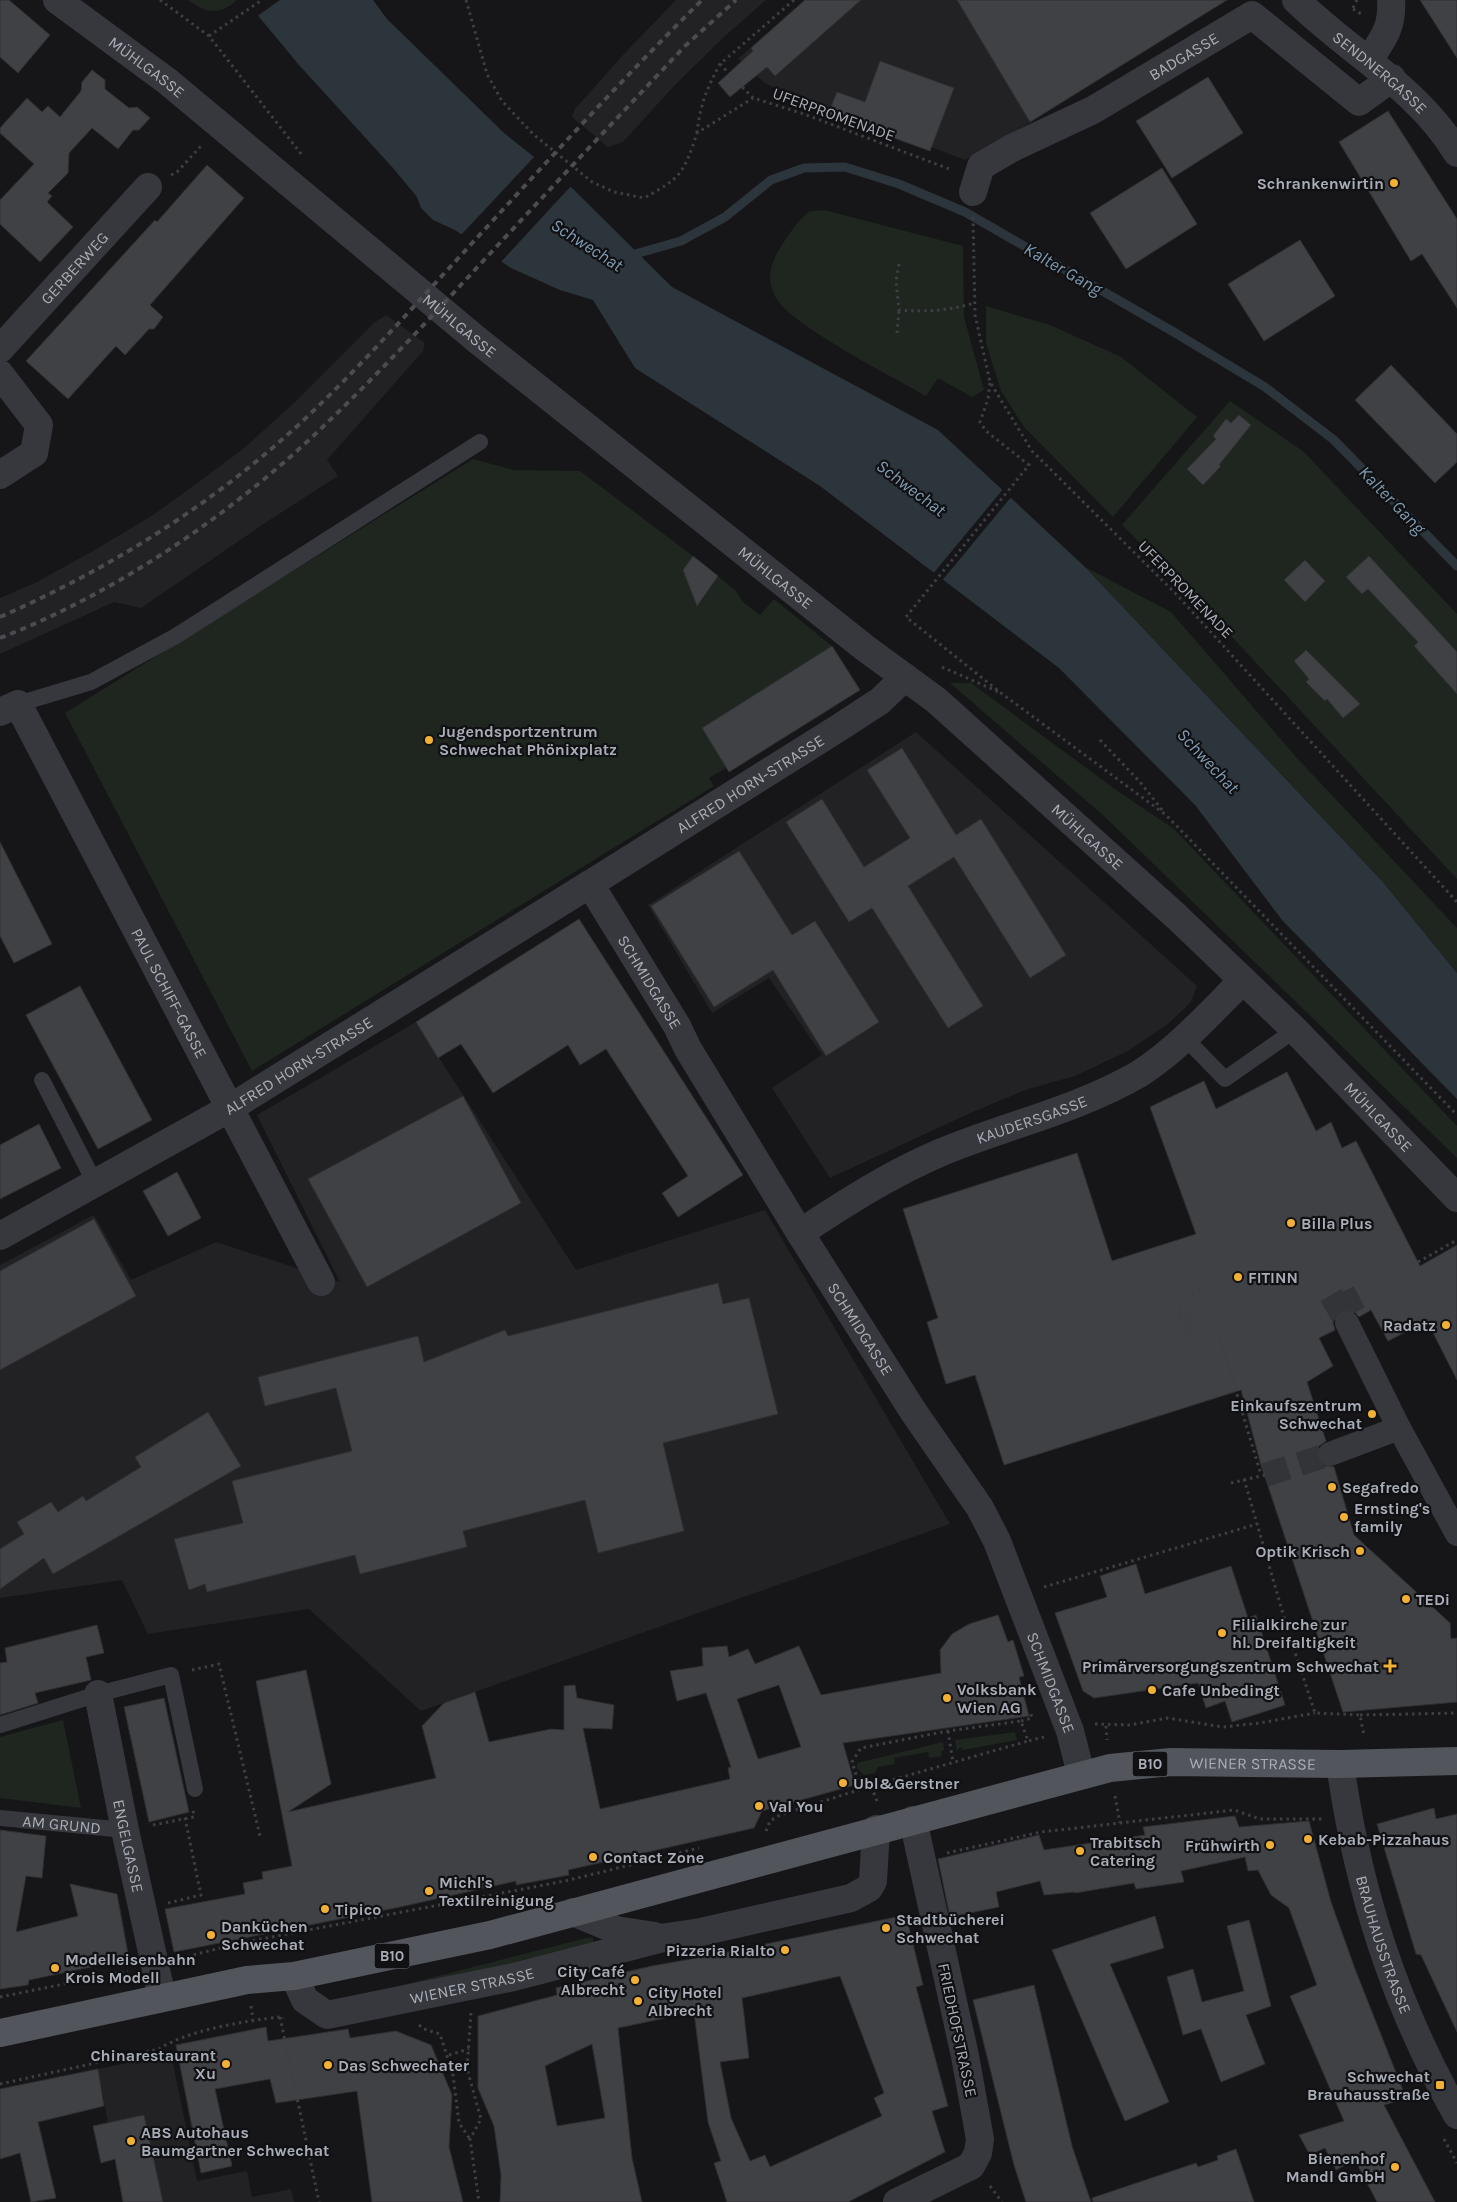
<svg xmlns="http://www.w3.org/2000/svg" width="1457" height="2202" viewBox="0 0 1457 2202" font-family="Karla,sans-serif">
<rect width="100%" height="100%" fill="#161618"/>
<g fill="#222225">
<polygon points="676,0 766,0 724,37 674,86 623,142 608,147 572,117 575,109 623,55"/>
<polygon points="804,0 1227,0 1031,122 965,160 766,84 738,59"/>
<polygon points="386,315 425,343 423,351 327,460 338,476 265,523 141,608 114,602 0,654 0,598 35,583 93,551 153,515 192,487 243,449 293,404 375,322"/>
<polygon points="916,732 1197,986 1191,1002 1168,1024 1128,1051 1075,1076 1028,1089 968,1114 830,1178 772,1088 822,1055 769,978 712,1013 648,905"/>
<polygon points="416,1022 576,1270 765,1210 950,1524 421,1711 309,1609 148,1634 122,1580 0,1598 0,1265 94,1215 131,1280 216,1242 340,1282 257,1115"/>
<polygon points="171,2054 197,2181 247,2171 252,2197 291,2189 294,2202 123,2202 98,2069"/>
</g>
<g fill="#1e261f">
<path d="M188,0H237C219,16 206,13 188,0Z"/>
<path d="M824,210L963,246L964,317L984,390L972,397L938,378L926,396C893,377 792,326 776,298C765,279 771,261 782,245C789,234 799,219 809,212C813,210 820,211 824,210Z"/>
<polygon points="986,306 1050,325 1121,357 1197,417 1113,517 1024,427 1001,391 986,343"/>
<polygon points="1230,401 1304,452 1457,614 1457,879 1194,596 1122,525"/>
<polygon points="473,459 514,470 580,471 693,556 735,590 743,602 760,615 774,599 832,646 860,690 729,772 726,768 709,778 714,786 252,1071 65,713"/>
<polygon points="1085,567 1171,612 1297,758 1457,928 1457,973 1382,881"/>
<polygon points="950,683 971,683 1119,792 1174,829 1457,1126 1457,1158 1105,817"/>
<polygon points="63,1720 81,1808 0,1798 0,1737"/>
<polygon points="1015,1732 1017,1740 963,1750 962,1747 958,1749 957,1752 955,1740"/>
<polygon points="943,1742 944,1750 941,1751 942,1756 929,1758 928,1752 894,1758 895,1764 878,1767 875,1773 864,1775 857,1768 857,1763"/>
<polygon points="586,1938 593,1938 594,1946 337,2002"/>
</g>
<polygon fill="#2c353c" points="245,0 373,0 387,19 504,133 568,184 672,287 938,430 1085,567 1382,881 1457,973 1457,1099 1282,920 1195,805 1059,668 820,486 635,368 593,300 560,290 511,268 455,230 433,220 421,208 417,197 393,168 299,65"/>
<g fill="#161618">
<polygon points="245,0 280,0 256,17 243,1"/>
<polygon points="536,155 572,185 500,263 460,236"/>
<polygon points="1004,488 1012,496 941,582 932,575"/>
</g>
<g fill="none" stroke-linecap="round" stroke-linejoin="round">
<polyline stroke="#2c353c" stroke-width="9" points="628,256 681,241 725,217 771,180 804,168 845,167 899,184 965,212 1172,331 1265,387 1334,440 1457,566"/>
</g>
<g fill="#404145" stroke="#303034" fill-rule="evenodd">
<polygon points="0,0 9,0 50,35 18,73 0,57"/>
<polygon points="805,0 861,0 775,76 767,67 730,97 718,83 753,51 751,48"/>
<polygon points="957,0 1227,0 1030,122"/>
<polygon points="1420,0 1457,0 1457,58"/>
<polygon points="880,61 954,88 930,151 828,114 837,92 865,102"/>
<polygon points="92,70 105,80 105,89 129,108 137,107 150,118 139,130 133,130 118,149 92,128 69,153 68,173 48,193 52,196 47,202 73,227 40,262 0,224 0,200 34,164 0,133 0,128 27,98 42,112 48,106 60,117 81,91 82,82"/>
<polygon points="1208,77 1243,133 1172,178 1136,121"/>
<polygon points="1388,111 1457,219 1457,308 1422,254 1411,261 1339,142"/>
<polygon points="207,165 244,198 150,305 163,317 154,329 149,329 125,355 116,346 68,399 26,361 155,220 157,222"/>
<polygon points="1162,168 1197,224 1126,269 1090,213"/>
<polygon points="1300,240 1335,296 1264,341 1228,284"/>
<polygon points="1391,365 1457,434 1457,462 1435,483 1355,400"/>
<polygon points="1239,415 1251,425 1219,465 1221,466 1203,485 1187,469 1216,439 1213,436 1226,419 1231,423"/>
<polygon points="693,556 718,576 697,606 683,570"/>
<polygon points="1369,556 1457,652 1457,694 1414,646 1418,642 1368,589 1362,594 1346,577"/>
<polygon points="1305,560 1325,581 1305,602 1284,580"/>
<polygon points="832,646 860,690 729,772 702,728"/>
<polygon points="1306,650 1360,704 1343,718 1327,699 1325,701 1306,682 1309,679 1294,661"/>
<polygon points="902,748 956,835 981,819 1066,955 1030,978 954,857 908,886 983,1006 948,1028 872,908 849,922 786,822 822,799 864,867 910,838 867,770"/>
<polygon points="0,842 52,944 14,963 0,936"/>
<polygon points="739,851 792,935 815,921 879,1022 826,1056 773,970 714,1007 651,906"/>
<polygon points="579,919 743,1175 678,1217 662,1193 688,1176 606,1049 580,1065 568,1045 493,1093 461,1044 438,1058 416,1022"/>
<polygon points="80,986 152,1120 98,1149 26,1015"/>
<polygon points="1287,1072 1316,1131 1331,1122 1342,1148 1356,1141 1420,1266 1457,1245 1457,1380 1427,1321 1388,1341 1371,1310 1359,1317 1354,1311 1347,1309 1340,1311 1335,1316 1333,1323 1335,1330 1319,1338 1333,1366 1307,1382 1326,1441 1319,1446 1316,1452 1317,1458 1322,1465 1334,1467 1354,1535 1450,1623 1451,1639 1457,1638 1457,1702 1343,1712 1261,1465 1241,1390 1004,1465 975,1375 946,1384 927,1322 938,1318 903,1209 1077,1153 1112,1261 1196,1234 1150,1107 1204,1081 1216,1109"/>
<polygon points="463,1096 521,1203 367,1287 308,1179"/>
<polygon points="39,1124 61,1168 0,1199 0,1145"/>
<polygon points="177,1172 201,1218 168,1236 143,1191"/>
<polygon points="94,1219 136,1296 0,1370 0,1271"/>
<polygon points="718,1283 723,1304 749,1298 778,1414 663,1443 684,1531 598,1553 585,1500 463,1531 467,1547 360,1574 355,1555 207,1592 205,1584 189,1590 174,1539 243,1523 232,1481 352,1451 336,1388 265,1406 258,1377 418,1336 424,1362 505,1330 508,1336"/>
<polygon points="208,1412 241,1466 53,1574 44,1558 0,1589 0,1549 24,1534 17,1522 51,1502 58,1512 83,1496 86,1501 141,1467 135,1457"/>
<polygon points="1136,1564 1145,1594 1231,1566 1248,1618 1256,1615 1285,1705 1232,1722 1225,1701 1206,1708 1198,1683 1094,1698 1083,1691 1055,1613 1107,1597 1100,1576"/>
<path d="M998,1615L1008,1642L1013,1640L1024,1676L1019,1677L1029,1716L843,1743L855,1785L762,1811L754,1828L568,1870L569,1875L516,1885V1881L400,1907L174,1952L165,1909L245,1894L243,1883L263,1879L262,1872L292,1866L256,1681L306,1670L331,1784L288,1812L436,1778L422,1726L444,1703L475,1692L489,1742L551,1729L564,1730V1686L575,1685L577,1698L614,1705L612,1729L583,1728L600,1809L730,1779L728,1768L731,1767L706,1693L677,1701L670,1671L703,1666L702,1648L727,1646L729,1657L748,1649L755,1664L799,1646L821,1695L941,1673L940,1650L952,1634L969,1624ZM779,1685L801,1747L758,1759L737,1699Z"/>
<polygon points="97,1625 104,1653 86,1657 91,1680 35,1693 38,1703 0,1715 0,1663 7,1662 5,1648"/>
<polygon points="164,1698 189,1812 149,1822 124,1707"/>
<polygon points="1434,1808 1436,1819 1457,1814 1457,2032 1421,1955 1416,1954 1377,1824"/>
<polygon points="1235,1816 1239,1827 1309,1821 1331,1902 1355,1969 1406,2098 1384,2105 1435,2202 1377,2202 1355,2160 1336,2170 1325,2148 1310,2155 1299,2135 1344,2121 1290,1996 1317,1985 1289,1908 1271,1895 1258,1870 1248,1871 1245,1857 1181,1871 1184,1882 1136,1889 1134,1883 1075,1893 1075,1892 1044,1895 1040,1881 996,1892 999,1907 950,1917 938,1859 1039,1835 1044,1850 1145,1835 1143,1827"/>
<polygon points="0,1830 46,1836 42,1878 26,1876 16,1932 78,1916 70,1884 117,1894 129,1959 29,1980 28,1985 0,1989"/>
<path d="M906,1915L923,1985L916,1987L948,2106L932,2111L945,2152L848,2202H727L714,2163L721,2161L708,2122L694,2012L618,2028L632,2158L642,2202H500L501,2175L494,2126L478,2088V2016L557,1995L556,1988L652,1966L703,1957ZM840,1976L884,2093L874,2098L882,2116L770,2167L765,2155L750,2161L731,2118L720,2062L749,2058L742,1998ZM592,2044L605,2118L557,2126L545,2066Z"/>
<polygon points="1155,1916 1164,1948 1110,1964 1169,2102 1125,2121 1052,1950"/>
<polygon points="1249,1920 1271,2006 1246,2015 1265,2064 1221,2082 1201,2029 1183,2035 1167,1977 1193,1969 1202,2002 1244,1991 1227,1926"/>
<polygon points="1034,1985 1072,2146 1091,2202 1026,2202 1014,2165 973,2000"/>
<polygon points="266,2027 268,2041 348,2029 350,2038 396,2031 431,2045 452,2095 449,2147 463,2202 372,2202 357,2091 276,2103 270,2079 215,2089 232,2166 201,2173 176,2045"/>
<polygon points="98,2069 104,2106 38,2122 56,2198 31,2202 20,2153 0,2159 0,2089"/>
<polygon points="144,2115 163,2202 123,2202 115,2159 101,2163 93,2126"/>
<polygon points="1236,2149 1254,2202 1093,2202 1092,2198 1196,2163 1198,2167 1218,2160 1217,2156"/>
</g>
<g fill="none" stroke-linecap="round" stroke-linejoin="round">
<g stroke="#333438" stroke-width="24" stroke-dasharray="24 12" stroke-linecap="butt">
<polyline points="1331,1295 1347,1323"/>
<polyline points="1338,1308 1363,1295"/>
<polyline points="1265,1475 1330,1454"/>
</g>
<g stroke="#3d3f44" stroke-width="3" stroke-dasharray="2.5 4" stroke-linecap="butt">
<polyline points="160,0 209,36 302,155"/>
<path d="M466,0L487,74L502,101L533,134L592,182L614,192L644,198C681,178 684,173 697,133L753,98"/>
<polyline points="794,0 720,64 753,98 804,114 952,170"/>
<polyline points="1353,8 1357,0"/>
<polyline points="1353,9 1363,15"/>
<polyline points="209,36 262,0"/>
<path d="M697,133C700,105 707,88 720,64"/>
<polyline points="171,175 177,172 202,145"/>
<polyline points="973,217 975,315 990,382 1032,451 1176,594 1457,902"/>
<path d="M899,264L896,281L899,310C926,312 948,311 974,303"/>
<polyline points="897,333 899,310"/>
<polyline points="990,383 988,399 980,422 986,431 1029,465 906,617 1001,693 1166,815 1457,1115"/>
<polyline points="942,667 1001,693"/>
<polyline points="1100,740 1140,782 1163,811"/>
<polyline points="1418,1262 1457,1240"/>
<polyline points="1185,1312 1192,1334 1186,1336 1179,1310 1187,1296 1214,1286"/>
<polyline points="1220,1312 1213,1314 1261,1475"/>
<polyline points="1244,1479 1288,1631 1315,1713 1360,1715 1364,1736"/>
<polyline points="1231,1483 1265,1475"/>
<polyline points="1044,1587 1257,1524"/>
<polyline points="192,1670 219,1664 260,1836"/>
<polyline points="1360,1715 1457,1713"/>
<polyline points="1021,1721 1032,1718 1030,1711"/>
<polyline points="1095,1724 1130,1725 1167,1718 1223,1727 1260,1723 1315,1713"/>
<polyline points="1106,1726 1107,1740"/>
<polyline points="948,1731 953,1762"/>
<polyline points="860,1787 852,1762 861,1748 948,1731 1021,1721 1028,1741 1044,1737"/>
<polyline points="1115,1796 1120,1823"/>
<polyline points="877,1801 871,1786 1028,1741"/>
<polyline points="153,1825 194,1817 193,1810"/>
<polyline points="766,1831 770,1821 780,1815 871,1786"/>
<polyline points="947,1853 1041,1832 1234,1810 1260,1819 1323,1819"/>
<polyline points="168,1903 201,1895 185,1818"/>
<polyline points="240,1943 565,1881 699,1848"/>
<polyline points="181,1958 240,1943 242,1953"/>
<polyline points="0,1997 128,1971"/>
<polyline points="251,2006 253,2020"/>
<polyline points="471,2013 467,2069 481,2119 470,2139 479,2202"/>
<polyline points="280,2017 319,2202"/>
<polyline points="419,2025 424,2029 440,2034 453,2075 459,2123 470,2139"/>
<polyline points="449,2055 469,2049"/>
<path d="M0,2084L159,2049C188,2030 245,2021 280,2017L284,2018"/>
<polyline points="1444,2139 1457,2163"/>
<polyline points="990,2186 1002,2202"/>
</g>
<g stroke="#37383d" stroke-width="16">
<polyline points="18,704 91,682 176,636 480,442"/>
<polyline points="1185,1038 1225,1079 1295,1030"/>
<polyline points="42,1080 95,1183"/>
<polyline points="0,1725 98,1694 171,1675 195,1789"/>
<path id="s1" d="M0,1818L125,1830"/>
</g>
<g stroke="#37383d" stroke-width="24">
<polyline points="1347,1323 1399,1428 1457,1534"/>
<polyline points="1330,1454 1399,1428"/>
</g>
<g stroke="#37383d" stroke-width="28">
<path id="s2" d="M57,0L167,81L476,339L865,648L936,700L1177,917L1295,1030L1457,1198"/>
<path d="M1369,60C1383,39 1393,27 1391,0"/>
<path id="s3" d="M973,192L981,166L1014,147L1093,110L1252,15L1359,102L1392,78"/>
<path id="s4" d="M0,349L148,187"/>
<polyline points="0,374 39,425 34,453 0,475"/>
<path id="s5" d="M0,712L18,704L321,1282"/>
<path id="s6" d="M590,884L837,729L880,701L905,677"/>
<path id="s7" d="M800,1233C845,1203 892,1173 942,1152C1007,1125 1077,1110 1139,1074C1178,1049 1210,1013 1243,980"/>
<path id="s8" d="M0,1236L230,1108L590,884L677,1026L688,1049L800,1233L913,1411L980,1508L997,1541L1070,1731L1081,1774"/>
<path id="s9" d="M98,1694L125,1830L162,1997"/>
<polyline points="573,1912 616,1930 655,1936"/>
<path id="s10" d="M294,1976L305,2000L327,2015L514,1977L667,1937L701,1932L851,1898L869,1888L873,1881L876,1829"/>
<polyline points="897,2202 971,2166 978,2153 980,2139 965,2056 913,1820"/>
</g>
<g stroke="#37383d" stroke-width="28">
<path id="s11" d="M1296,0C1350,53 1417,87 1457,153"/>
<path id="s12" d="M1340,1764C1358,1891 1394,2003 1457,2115"/>
</g>
<path stroke="#53555c" stroke-width="28" id="s13" d="M0,2033L247,1980L294,1976L490,1935L1110,1768L1171,1762L1340,1764L1457,1761"/>
<g stroke="#4a4c52" stroke-width="4" stroke-dasharray="6 5" stroke-linecap="butt">
<path d="M0,617C93,576 179,525 258,460C329,402 390,332 452,265C534,176 616,85 702,0"/>
<path d="M0,638C120,592 240,508 331,419C384,368 434,314 484,260C551,188 618,117 685,46L736,0"/>
</g>
</g>
<g fill="#f2b134" stroke="#111113" stroke-width="2">
<circle cx="1394" cy="183" r="5"/>
<circle cx="429" cy="740" r="5"/>
<circle cx="1291" cy="1223" r="5"/>
<circle cx="1238" cy="1277" r="5"/>
<circle cx="1446" cy="1325" r="5"/>
<circle cx="1372" cy="1414" r="5"/>
<circle cx="1332" cy="1487" r="5"/>
<circle cx="1344" cy="1517" r="5"/>
<circle cx="1360" cy="1551" r="5"/>
<circle cx="1406" cy="1599" r="5"/>
<circle cx="1222" cy="1633" r="5"/>
<path d="M1387.5 1658.5h5v5h5v5h-5v5h-5v-5h-5v-5h5z"/>
<circle cx="1152" cy="1690" r="5"/>
<circle cx="947" cy="1698" r="5"/>
<circle cx="843" cy="1783" r="5"/>
<circle cx="759" cy="1806" r="5"/>
<circle cx="1308" cy="1839" r="5"/>
<circle cx="1270" cy="1845" r="5"/>
<circle cx="1080" cy="1851" r="5"/>
<circle cx="593" cy="1857" r="5"/>
<circle cx="429" cy="1891" r="5"/>
<circle cx="325" cy="1909" r="5"/>
<circle cx="886" cy="1928" r="5"/>
<circle cx="211" cy="1935" r="5"/>
<circle cx="785" cy="1950" r="5"/>
<circle cx="55" cy="1968" r="5"/>
<circle cx="635" cy="1980" r="5"/>
<circle cx="638" cy="2001" r="5"/>
<circle cx="226" cy="2064" r="5"/>
<circle cx="328" cy="2065" r="5"/>
<rect x="1435" y="2080" width="10" height="10" rx="2.5"/>
<circle cx="131" cy="2141" r="5"/>
<circle cx="1395" cy="2167" r="5"/>
</g>
<g text-anchor="middle" stroke-width="4.5" stroke-linejoin="round" paint-order="stroke">
<g fill="#111113" stroke="#7b7e86" stroke-width="1">
<rect x="1132.5" y="1751.5" width="35" height="25" rx="4"/>
<rect x="374.5" y="1943.5" width="35" height="25" rx="4"/>
</g>
<g font-size="15" font-weight="bold" fill="#a8adb8">
<text x="1150" y="1769">B10</text>
<text x="392" y="1961">B10</text>
</g>
<g font-size="16" fill="#a8adb8" stroke="#111113">
<text dy="6" stroke="none"><textPath href="#s3" startOffset="258">BADGASSE</textPath></text>
<text dy="6" stroke="none"><textPath href="#s2" startOffset="112">MÜHLGASSE</textPath></text>
<text dy="6" stroke="none"><textPath href="#s11" startOffset="111">SENDNERGASSE</textPath></text>
<text transform="translate(834 114) rotate(20)" y="6">UFERPROMENADE</text>
<text dy="6" stroke="none"><textPath href="#s4" startOffset="110">GERBERWEG</textPath></text>
<text dy="6" stroke="none"><textPath href="#s2" startOffset="518">MÜHLGASSE</textPath></text>
<text dy="6" stroke="none"><textPath href="#s2" startOffset="922">MÜHLGASSE</textPath></text>
<text transform="translate(1186 589) rotate(46)" y="6">UFERPROMENADE</text>
<text dy="6" stroke="none"><textPath href="#s6" startOffset="189">ALFRED HORN-STRASSE</textPath></text>
<text dy="6" stroke="none"><textPath href="#s2" startOffset="1328">MÜHLGASSE</textPath></text>
<text dy="6" stroke="none"><textPath href="#s8" startOffset="802">SCHMIDGASSE</textPath></text>
<text dy="6" stroke="none"><textPath href="#s5" startOffset="346">PAUL SCHIFF-GASSE</textPath></text>
<text dy="6" stroke="none"><textPath href="#s8" startOffset="344">ALFRED HORN-STRASSE</textPath></text>
<text dy="6" stroke="none"><textPath href="#s2" startOffset="1732">MÜHLGASSE</textPath></text>
<text dy="6" stroke="none"><textPath href="#s7" startOffset="259">KAUDERSGASSE</textPath></text>
<text dy="6" stroke="none"><textPath href="#s8" startOffset="1208">SCHMIDGASSE</textPath></text>
<text dy="6" stroke="none"><textPath href="#s8" startOffset="1612">SCHMIDGASSE</textPath></text>
<text dy="6" stroke="none"><textPath href="#s13" startOffset="1285">WIENER STRASSE</textPath></text>
<text dy="6" stroke="none"><textPath href="#s1" startOffset="62">AM GRUND</textPath></text>
<text dy="6" stroke="none"><textPath href="#s9" startOffset="155">ENGELGASSE</textPath></text>
<text dy="6" stroke="none"><textPath href="#s12" startOffset="186">BRAUHAUSSTRASSE</textPath></text>
<text dy="6" stroke="none"><textPath href="#s10" startOffset="201">WIENER STRASSE</textPath></text>
<text transform="translate(958 2030) rotate(78)" y="6">FRIEDHOFSTRASSE</text>
</g>
<g font-size="16" font-weight="bold" fill="#a8adb8" stroke="#111113" text-anchor="start">
<text x="1384" y="189" text-anchor="end">Schrankenwirtin</text>
<text x="439" y="737">Jugendsportzentrum<tspan x="439" dy="18">Schwechat Phönixplatz</tspan></text>
<text x="1301" y="1229">Billa Plus</text>
<text x="1248" y="1283">FITINN</text>
<text x="1436" y="1331" text-anchor="end">Radatz</text>
<text x="1362" y="1411" text-anchor="end">Einkaufszentrum<tspan x="1362" dy="18">Schwechat</tspan></text>
<text x="1342" y="1493">Segafredo</text>
<text x="1354" y="1514">Ernsting's<tspan x="1354" dy="18">family</tspan></text>
<text x="1350" y="1557" text-anchor="end">Optik Krisch</text>
<text x="1416" y="1605">TEDi</text>
<text x="1232" y="1630">Filialkirche zur<tspan x="1232" dy="18">hl. Dreifaltigkeit</tspan></text>
<text x="1379" y="1672" text-anchor="end">Primärversorgungszentrum Schwechat</text>
<text x="957" y="1695">Volksbank<tspan x="957" dy="18">Wien AG</tspan></text>
<text x="1162" y="1696">Cafe Unbedingt</text>
<text x="853" y="1789">Ubl&amp;Gerstner</text>
<text x="769" y="1812">Val You</text>
<text x="1318" y="1845">Kebab-Pizzahaus</text>
<text x="1090" y="1848">Trabitsch<tspan x="1090" dy="18">Catering</tspan></text>
<text x="1260" y="1851" text-anchor="end">Frühwirth</text>
<text x="603" y="1863">Contact Zone</text>
<text x="439" y="1888">Michl's<tspan x="439" dy="18">Textilreinigung</tspan></text>
<text x="335" y="1915">Tipico</text>
<text x="896" y="1925">Stadtbücherei<tspan x="896" dy="18">Schwechat</tspan></text>
<text x="221" y="1932">Danküchen<tspan x="221" dy="18">Schwechat</tspan></text>
<text x="775" y="1956" text-anchor="end">Pizzeria Rialto</text>
<text x="65" y="1965">Modelleisenbahn<tspan x="65" dy="18">Krois Modell</tspan></text>
<text x="625" y="1977" text-anchor="end">City Café<tspan x="625" dy="18">Albrecht</tspan></text>
<text x="648" y="1998">City Hotel<tspan x="648" dy="18">Albrecht</tspan></text>
<text x="216" y="2061" text-anchor="end">Chinarestaurant<tspan x="216" dy="18">Xu</tspan></text>
<text x="338" y="2071">Das Schwechater</text>
<text x="1430" y="2082" text-anchor="end">Schwechat<tspan x="1430" dy="18">Brauhausstraße</tspan></text>
<text x="141" y="2138">ABS Autohaus<tspan x="141" dy="18">Baumgartner Schwechat</tspan></text>
<text x="1385" y="2164" text-anchor="end">Bienenhof<tspan x="1385" dy="18">Mandl GmbH</tspan></text>
</g>
<g font-size="18" font-style="italic" fill="#7f9bb3" stroke="#111113">
<text transform="translate(587 245) rotate(33)" y="6">Schwechat</text>
<text transform="translate(1063 269) rotate(30)" y="6">Kalter Gang</text>
<text transform="translate(911 488) rotate(37)" y="6">Schwechat</text>
<text transform="translate(1392 500) rotate(46)" y="6">Kalter Gang</text>
<text transform="translate(1208 761) rotate(47)" y="6">Schwechat</text>
</g>
</g>
</svg>
